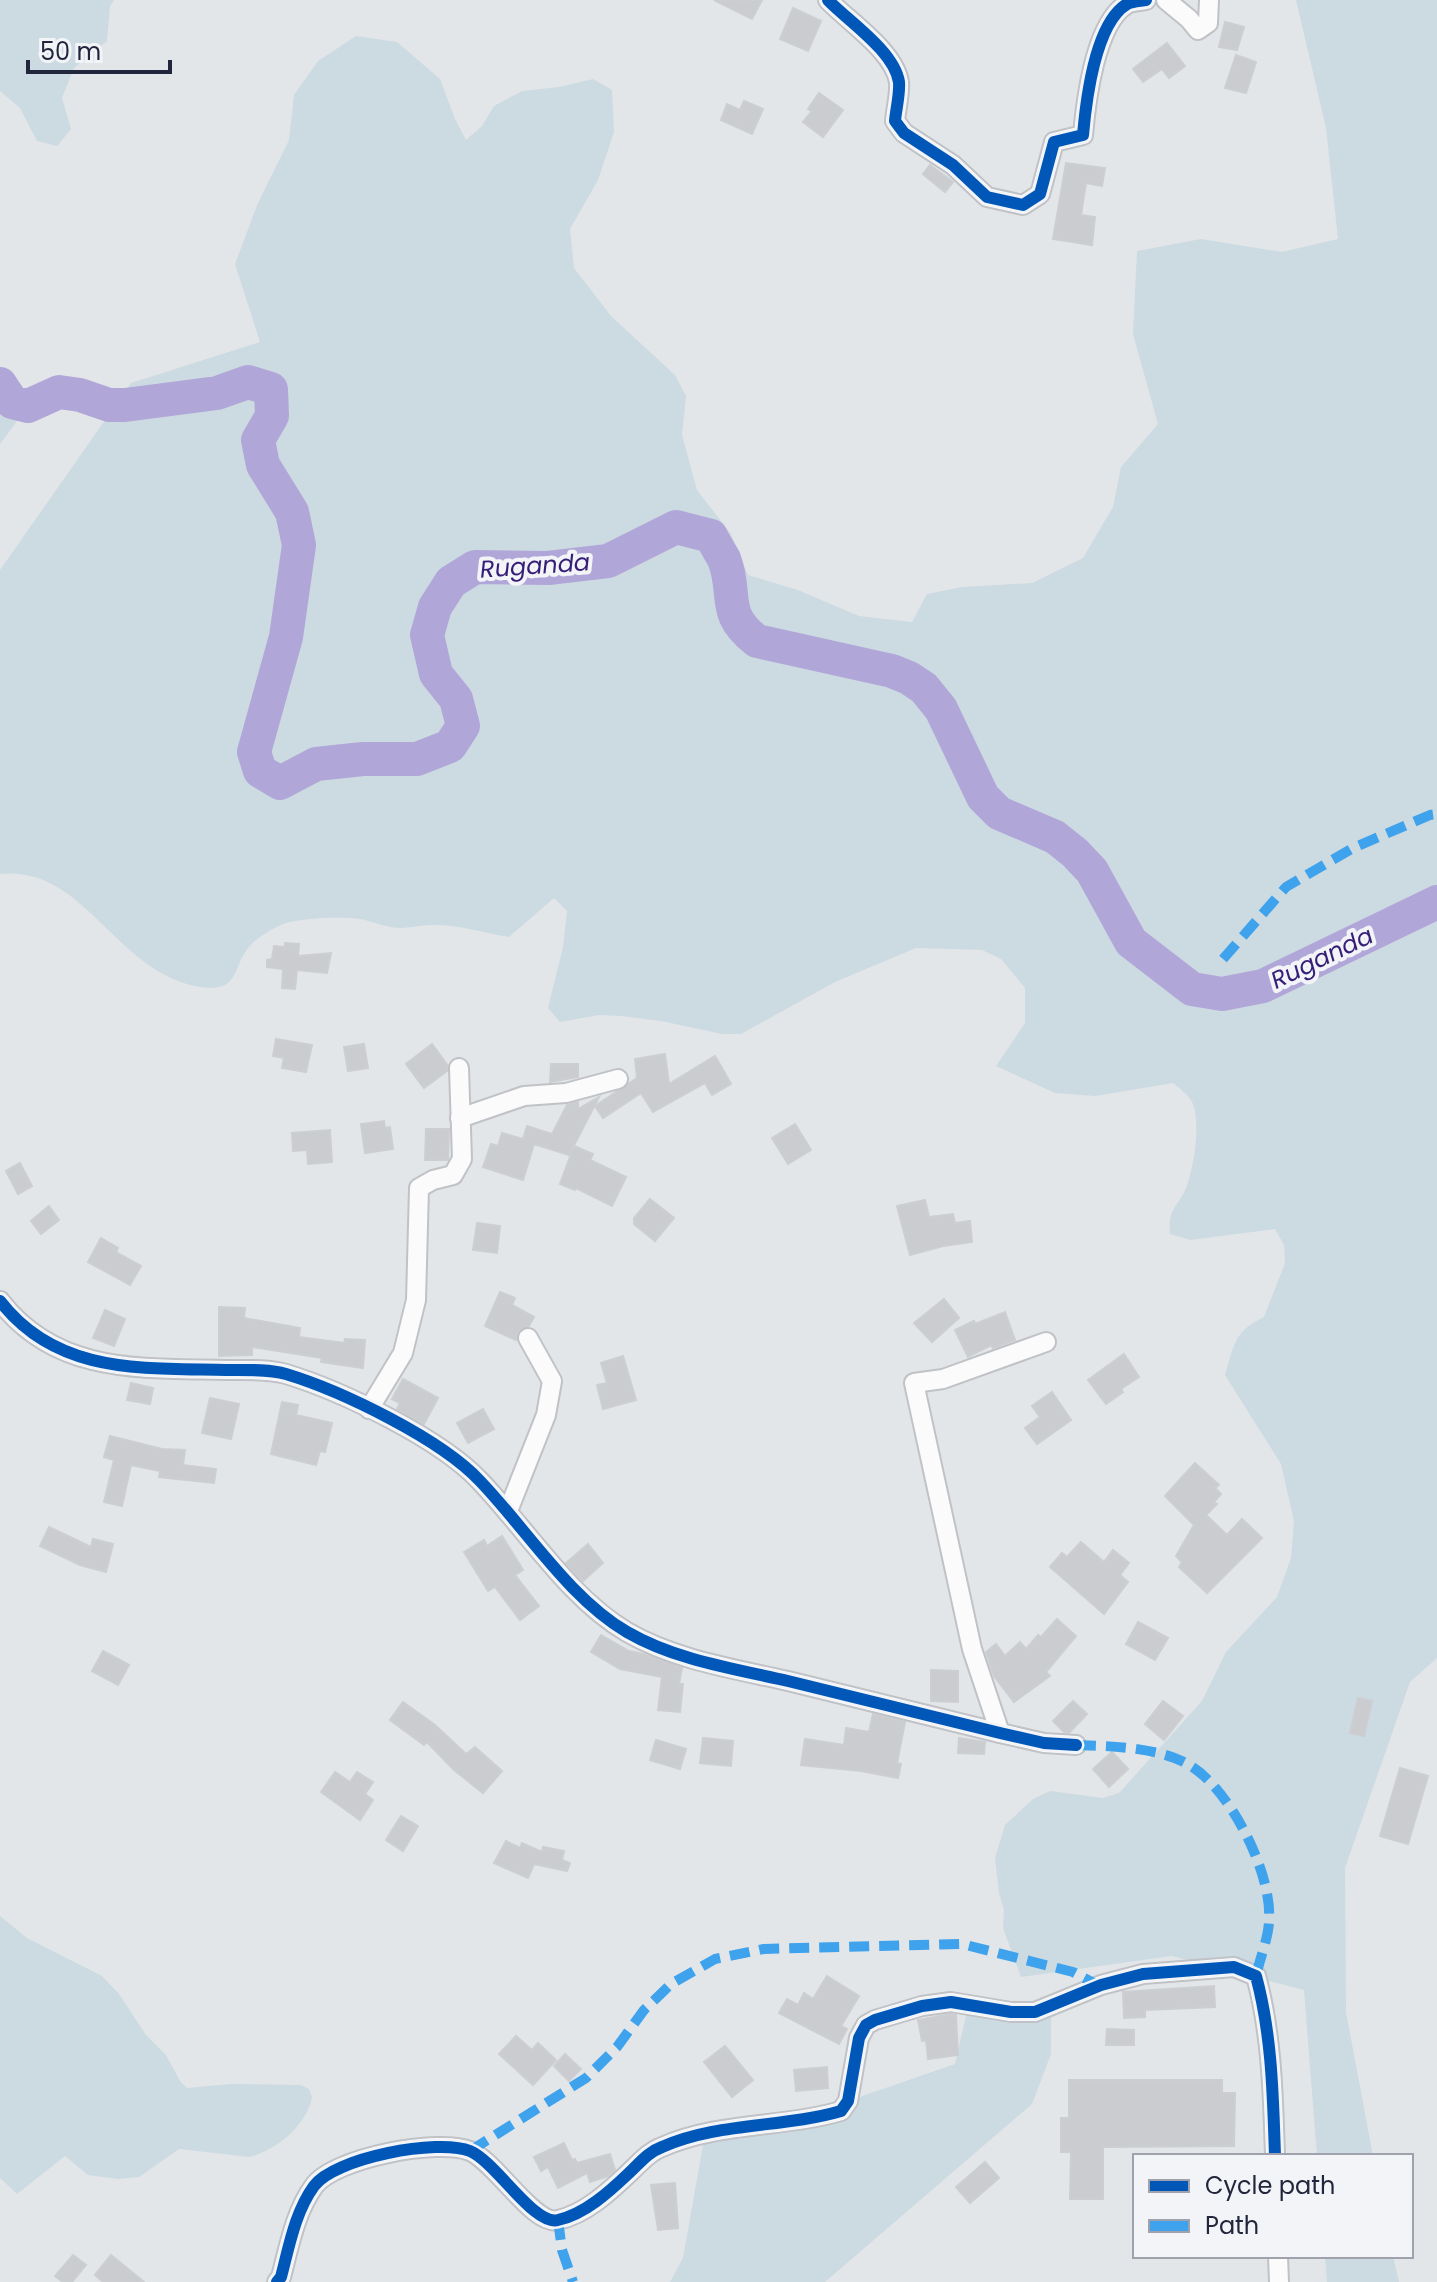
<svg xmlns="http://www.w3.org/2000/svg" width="1437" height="2282" viewBox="0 0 1437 2282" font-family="Poppins,sans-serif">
<rect width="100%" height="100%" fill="#e3e6e9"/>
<g fill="#ccdae2">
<polygon points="0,0 114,0 110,6 107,41 74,68 62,98 71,129 57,146 37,141 20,108 0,91"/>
<path d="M1296,0H1437V1658L1410,1682L1345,1868L1346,2012L1373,2156H1317L1304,1990L1172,1956L1021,1977L1003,1928L1004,1910L999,1893L995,1858L1005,1825L1033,1799L1050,1791L1103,1798L1119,1793L1202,1701L1226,1652L1277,1597L1291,1558L1294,1521L1281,1464L1225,1375C1234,1345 1234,1331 1264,1317L1285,1263L1284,1245L1275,1229L1190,1240L1170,1234C1168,1207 1177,1209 1186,1188C1194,1167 1202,1120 1191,1100C1187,1094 1179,1088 1173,1083L1095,1096L1055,1093L996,1066L1025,1023V988L1001,959L982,950L916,948L835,982L741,1034H722L661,1021L621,1016L599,1015L560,1022L548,1008L563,947L567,911L554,898L509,937C484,933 456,924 431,925C421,925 411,928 400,928C389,928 376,923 365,920C345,916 305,918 286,923C276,926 256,938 250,946C231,967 241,993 200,987C115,973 85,865 0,874V570L131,383L260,342L235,264L258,203L289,140L294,95L318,61L356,36L397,42L440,79L455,119L466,140L482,126L494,106L522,91L559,87L593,79L612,90L614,132L598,180L570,229L574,268L611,316L675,375L686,396L682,435L697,490L731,534L748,575L798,590L859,616L912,622L927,594L962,587L1032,583L1083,558L1113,507L1121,467L1158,424L1133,334L1137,251L1201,239L1282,252L1338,239L1326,128Z"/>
<polygon points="0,384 12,402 28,406 0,444"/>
<path d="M0,1916L27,1938L102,1976L119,1994L146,2035L166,2055L180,2081L187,2088L231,2084L301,2085L309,2089L312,2097C307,2125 277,2150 249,2157L179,2149L139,2177L118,2179L88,2175L65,2156L17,2194L0,2178Z"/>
<polygon points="969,2003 1051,2007 1051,2054 1032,2104 825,2282 670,2282 683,2258 705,2134 848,2101 955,2064"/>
<polygon points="1325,2256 1393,2256 1399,2282 1327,2282"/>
</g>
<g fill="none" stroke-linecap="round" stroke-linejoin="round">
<path stroke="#b1a6d8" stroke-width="34" d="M0,384L12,402L28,406L59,392L80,395L109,405H125L217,393L248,382L271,389L272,416L258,440L263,465L292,512L299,545L286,637L254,752L260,771L280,783L316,764L363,759H417L450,746L463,726L456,699L436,674L427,635L435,607L451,582L475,567L548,568L608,561L676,527L711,536C715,544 720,552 724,559C738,595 720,613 757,641L892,671L909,678L924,688L941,709L983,797L999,813L1055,837L1075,853L1092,871L1131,942L1192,989L1222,994L1263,986L1437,902"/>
</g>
<g fill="#caccd0" stroke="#ccced2" stroke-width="2">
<polygon points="714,0 762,0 752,19"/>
<polygon points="793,8 821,21 808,51 780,39"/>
<polygon points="1225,22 1244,27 1237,50 1219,47"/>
<polygon points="1167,43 1185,66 1169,78 1162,69 1143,82 1133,69"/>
<polygon points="1236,55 1256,62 1246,93 1225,88"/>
<polygon points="819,93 843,110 823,137 803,122 812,111 808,109"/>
<polygon points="744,101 763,109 752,134 721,120 727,104 740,110"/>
<polygon points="1066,163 1105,168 1102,186 1086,183 1081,215 1095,217 1092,245 1053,239"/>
<polygon points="930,165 953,182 945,192 923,174"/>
<polygon points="285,943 299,944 298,956 331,953 327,973 297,970 295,989 282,988 283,969 267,967 267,960 272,959 274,946 285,947"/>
<polygon points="276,1039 312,1045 306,1072 282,1068 284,1058 273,1056"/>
<polygon points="364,1044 368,1068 348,1071 344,1047"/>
<polygon points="432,1044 448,1066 447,1071 424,1088 406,1064"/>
<polygon points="665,1054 669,1084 715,1056 731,1084 712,1095 705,1083 653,1112 641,1093 603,1118 595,1106 637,1078 635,1059"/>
<polygon points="551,1064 578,1064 578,1077 550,1082"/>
<polygon points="599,1097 569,1155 534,1144 523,1180 483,1167 491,1144 498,1146 502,1133 523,1139 527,1126 552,1134 567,1105 578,1102 578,1109"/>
<polygon points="384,1121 385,1128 390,1127 393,1149 365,1153 361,1124"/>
<polygon points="795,1124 811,1150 788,1164 772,1138"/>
<polygon points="426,1129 449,1129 448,1160 425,1160"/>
<polygon points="330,1130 332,1162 308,1164 307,1150 293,1151 292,1133"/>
<polygon points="574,1146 593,1154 590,1160 626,1177 612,1206 576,1188 575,1190 560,1184"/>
<polygon points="20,1163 32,1186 18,1194 6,1171"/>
<polygon points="650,1199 674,1218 655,1241 634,1224 634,1218"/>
<polygon points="925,1200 929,1217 953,1214 955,1223 970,1221 972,1242 943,1246 910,1255 897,1206"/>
<polygon points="49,1206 59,1220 41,1234 31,1221"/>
<polygon points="477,1223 500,1226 497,1253 473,1250"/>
<polygon points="101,1238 118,1248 116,1252 141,1266 130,1285 88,1262"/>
<polygon points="500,1292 515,1298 512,1305 534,1317 529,1326 518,1331 516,1340 485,1326"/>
<polygon points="944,1299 959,1318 932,1342 914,1323"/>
<polygon points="219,1307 245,1308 244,1318 300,1328 299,1337 344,1343 345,1339 365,1340 363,1368 321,1362 322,1358 252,1347 252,1355 219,1356"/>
<polygon points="105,1310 125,1319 114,1346 93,1338"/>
<polygon points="1005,1312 1015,1340 993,1348 991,1345 968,1357 955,1330 974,1321 975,1324"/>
<polygon points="1124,1354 1139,1377 1121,1389 1123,1392 1106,1404 1088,1380"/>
<polygon points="623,1356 636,1400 603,1409 597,1385 607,1383 601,1363"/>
<polygon points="403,1379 438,1398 424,1424 397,1409 400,1403 392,1399"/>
<polygon points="131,1383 153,1388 150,1404 127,1400"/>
<polygon points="1052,1392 1071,1420 1037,1444 1025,1428 1040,1417 1032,1406"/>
<polygon points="210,1398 239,1404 231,1439 202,1433"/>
<polygon points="282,1402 298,1405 296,1415 332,1423 325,1452 320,1451 316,1465 271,1454"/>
<polygon points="483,1409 494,1429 468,1443 457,1423"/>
<polygon points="110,1436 162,1449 185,1450 183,1465 216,1469 214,1483 159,1477 160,1471 131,1465 122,1506 104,1502 114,1460 104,1457"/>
<polygon points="1195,1463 1219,1485 1215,1488 1221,1494 1214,1502 1217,1504 1206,1515 1227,1535 1242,1519 1262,1538 1207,1593 1179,1567 1182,1562 1176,1556 1194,1525 1165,1496"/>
<polygon points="49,1527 91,1547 93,1539 113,1544 106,1572 80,1565 40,1546"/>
<polygon points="502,1536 523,1570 515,1575 539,1606 520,1620 495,1587 488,1591 464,1552 484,1540 487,1546"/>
<polygon points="1081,1542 1104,1562 1113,1550 1129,1563 1120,1575 1128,1582 1104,1614 1050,1567 1062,1553 1067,1557"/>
<polygon points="588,1544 603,1563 583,1581 566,1563"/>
<polygon points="1057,1619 1076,1636 1046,1672 1050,1676 1014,1702 994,1676 986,1652 996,1644 1005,1656 1020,1642 1026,1649 1038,1635 1041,1637"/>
<polygon points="1138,1622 1168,1638 1155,1660 1126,1644"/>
<polygon points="601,1635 629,1651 644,1654 682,1668 679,1684 683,1684 680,1712 658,1710 662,1677 620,1669 591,1652"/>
<polygon points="103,1651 129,1665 118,1685 92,1671"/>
<polygon points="931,1670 958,1671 958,1702 931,1701"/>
<polygon points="1358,1698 1372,1701 1364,1736 1350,1733"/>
<polygon points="1073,1701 1087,1714 1069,1733 1064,1732 1053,1721"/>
<polygon points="1163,1701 1183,1716 1164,1740 1145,1724"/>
<polygon points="403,1702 435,1725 466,1754 475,1747 502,1771 483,1793 454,1770 427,1742 424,1745 390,1720"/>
<polygon points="873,1714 905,1722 897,1763 901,1764 898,1778 861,1771 801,1765 805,1739 844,1745 846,1728 869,1732"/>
<polygon points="703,1738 733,1741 731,1766 700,1763"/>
<polygon points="959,1738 985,1742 984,1754 958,1753"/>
<polygon points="656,1740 686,1749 680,1769 650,1760"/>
<polygon points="1112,1752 1128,1769 1109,1787 1093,1769"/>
<polygon points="1400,1768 1428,1776 1408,1844 1380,1836"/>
<polygon points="335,1772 350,1782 357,1772 373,1782 365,1794 373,1800 360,1820 321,1792"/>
<polygon points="401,1816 418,1826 403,1851 386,1840"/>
<polygon points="506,1841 520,1848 522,1843 542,1852 543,1847 564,1851 562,1860 570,1863 567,1871 534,1864 528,1878 494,1863"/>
<polygon points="827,1976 859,1996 841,2026 847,2029 839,2044 779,2013 787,1999 798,2005 804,1993 813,1999"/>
<polygon points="1214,1986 1215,2007 1145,2010 1145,2017 1124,2018 1123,1992"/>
<polygon points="951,2014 956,2015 958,2055 928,2059 926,2040 922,2041 918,2020"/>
<polygon points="1107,2029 1134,2030 1134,2045 1106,2045"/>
<polygon points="516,2036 532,2050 538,2043 556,2060 533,2085 499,2054"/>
<polygon points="725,2046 753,2080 732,2097 704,2062"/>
<polygon points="565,2054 581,2069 569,2081 554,2066"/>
<polygon points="827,2067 828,2088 796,2091 794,2070"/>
<polygon points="1069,2080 1222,2080 1222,2093 1235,2093 1234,2146 1103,2147 1103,2199 1070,2199 1071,2152 1061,2152 1061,2118 1069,2118"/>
<polygon points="564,2143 572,2160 575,2159 577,2163 610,2154 615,2170 608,2176 590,2182 587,2173 558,2188 548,2167 541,2171 534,2157"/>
<polygon points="985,2162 999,2178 970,2203 956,2187"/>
<polygon points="675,2183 678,2228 658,2230 651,2185"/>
<polygon points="73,2255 86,2265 72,2282 63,2282 55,2276"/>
<polygon points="111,2255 144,2282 103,2282 95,2275"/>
</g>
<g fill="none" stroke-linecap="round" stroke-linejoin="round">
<defs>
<g id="street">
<path d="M828,0C848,21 894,51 899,82C900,94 896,109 895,121L904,133L953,165L987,197L1023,205L1040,194L1054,142L1083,135C1086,101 1095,23 1127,4C1132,1 1141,1 1146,0"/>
<polyline points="1166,0 1189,19 1198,30 1208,23 1209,0"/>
<polyline points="460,1118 524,1096 566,1093 618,1079"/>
<path d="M0,1301C57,1375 143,1368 226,1370C245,1370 269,1369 286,1374C342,1391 441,1439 480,1481C527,1530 569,1598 627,1632C675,1660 735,1669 788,1681C859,1698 929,1716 1000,1733L1044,1743L1076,1745"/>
<polyline points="369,1409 403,1353 416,1300 419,1188 433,1180 453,1175 462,1159 459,1068"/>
<polyline points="508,1511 546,1415 552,1381 528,1338"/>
<polyline points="1000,1733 972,1649 914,1383 943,1379 1046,1342"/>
<polyline points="1278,2256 1279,2282"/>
<path d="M277,2282L281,2277C289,2247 295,2212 314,2186C334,2158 438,2138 470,2151C496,2162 534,2226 558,2220C585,2214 609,2192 629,2173C639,2164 648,2152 662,2147C718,2122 783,2128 841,2111L848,2101L859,2038L866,2025L875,2020L922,2006L951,2002L1011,2012H1035L1101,1985L1143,1974L1234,1967L1256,1976C1272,2035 1273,2096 1275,2156"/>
</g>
</defs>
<use href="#street" stroke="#c0c2c6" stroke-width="22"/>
<use href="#street" stroke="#fbfbfc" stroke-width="18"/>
<g stroke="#3ea2ec" stroke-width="10" stroke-dasharray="20 10" stroke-linecap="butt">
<polyline points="1223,959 1286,887 1353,848 1430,815 1437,814"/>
<path d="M1076,1745C1110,1746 1161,1747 1191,1766C1231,1791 1273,1874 1269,1922C1268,1939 1260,1958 1256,1976"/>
<polyline points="470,2151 586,2078 617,2047 644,2010 671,1984 715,1959 764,1949 962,1944 1073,1972 1099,1986"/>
<polyline points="558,2220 562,2250 573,2282"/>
</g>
<defs>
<g id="cycleway">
<path d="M828,0C848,21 894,51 899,82C900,94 896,109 895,121L904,133L953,165L987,197L1023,205L1040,194L1054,142L1083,135C1086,101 1095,23 1127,4C1132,1 1141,1 1146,0"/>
<path d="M0,1301C57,1375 143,1368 226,1370C245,1370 269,1369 286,1374C342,1391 441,1439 480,1481C527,1530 569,1598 627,1632C675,1660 735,1669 788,1681C859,1698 929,1716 1000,1733L1044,1743L1076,1745"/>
<path d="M277,2282L281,2277C289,2247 295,2212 314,2186C334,2158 438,2138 470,2151C496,2162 534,2226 558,2220C585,2214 609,2192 629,2173C639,2164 648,2152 662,2147C718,2122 783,2128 841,2111L848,2101L859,2038L866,2025L875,2020L922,2006L951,2002L1011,2012H1035L1101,1985L1143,1974L1234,1967L1256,1976C1272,2035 1273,2096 1275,2156"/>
</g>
</defs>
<use href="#cycleway" stroke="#f2f4f8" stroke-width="17"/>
<use href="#cycleway" stroke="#0057b8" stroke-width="12"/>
</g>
<g text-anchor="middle" stroke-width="8" stroke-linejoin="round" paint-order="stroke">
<g font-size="24" font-style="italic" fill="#361d77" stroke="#f2f4f8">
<text transform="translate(535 566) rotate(-4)" y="8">Ruganda</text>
<text transform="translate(1322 958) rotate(-26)" y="8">Ruganda</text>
</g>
</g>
<rect x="1133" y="2154" width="280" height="104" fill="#f2f4f8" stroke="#9fa2ad" stroke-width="2"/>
<rect x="1149" y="2180" width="40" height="12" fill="#0057b8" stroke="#9fa2ad" stroke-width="2"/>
<text x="1205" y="2194" font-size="24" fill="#22263c">Cycle path</text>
<rect x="1149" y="2220" width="40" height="12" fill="#3ea2ec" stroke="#9fa2ad" stroke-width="2"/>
<text x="1205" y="2234" font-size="24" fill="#22263c">Path</text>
<path d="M28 60v12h142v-12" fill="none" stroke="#22263c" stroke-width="4"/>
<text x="40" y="60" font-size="24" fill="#22263c" stroke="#f2f4f8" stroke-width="6" paint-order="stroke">50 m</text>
</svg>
